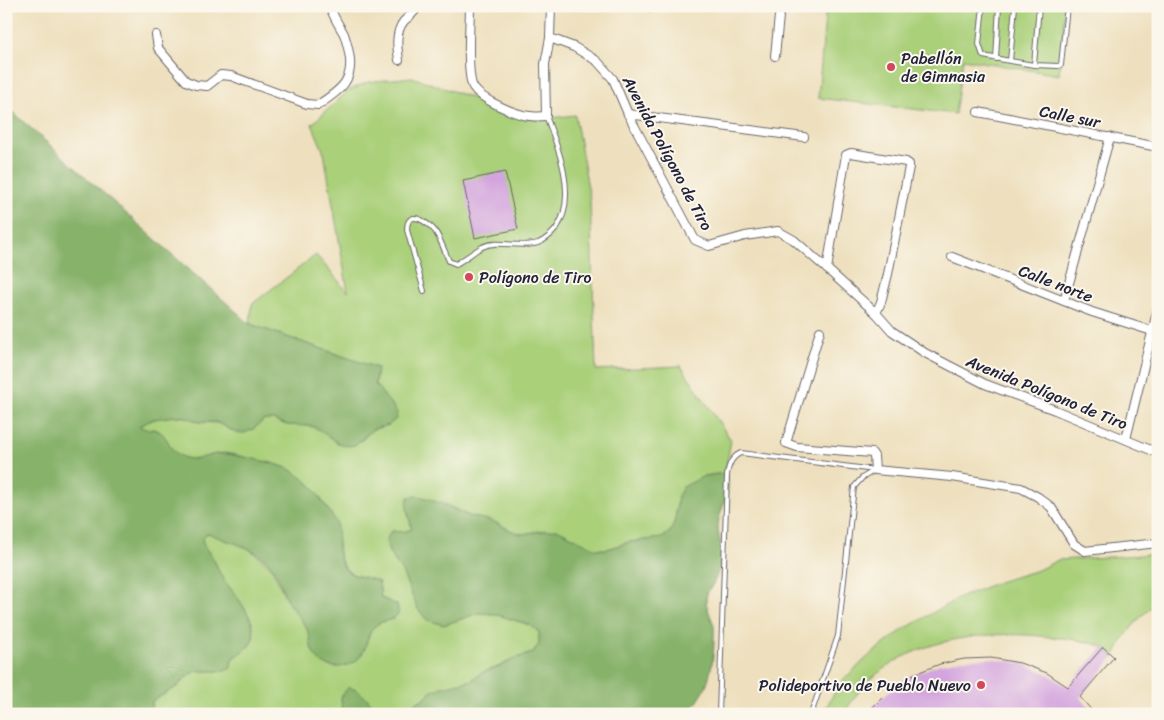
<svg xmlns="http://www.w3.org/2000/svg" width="1164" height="720" viewBox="0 0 1164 720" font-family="Sriracha,sans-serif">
<rect width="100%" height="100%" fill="#fbf7ec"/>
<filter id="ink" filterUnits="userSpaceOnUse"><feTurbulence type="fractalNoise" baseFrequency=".02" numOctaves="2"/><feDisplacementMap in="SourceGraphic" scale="10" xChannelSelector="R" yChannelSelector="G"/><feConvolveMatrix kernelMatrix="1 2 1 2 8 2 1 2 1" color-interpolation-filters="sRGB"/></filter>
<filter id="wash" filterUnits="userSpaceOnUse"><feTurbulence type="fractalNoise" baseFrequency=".0096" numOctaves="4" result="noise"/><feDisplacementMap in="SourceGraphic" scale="20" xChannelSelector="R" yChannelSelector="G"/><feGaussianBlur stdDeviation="1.12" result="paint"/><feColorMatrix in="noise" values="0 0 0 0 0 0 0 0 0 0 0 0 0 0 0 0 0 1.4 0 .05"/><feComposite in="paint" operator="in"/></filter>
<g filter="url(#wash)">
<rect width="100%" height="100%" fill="#eee0be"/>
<g fill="#aad07a" stroke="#66795a">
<polygon points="826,6 1065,6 1059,75 963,59 955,114 818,98"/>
<path d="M412,77L536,120L575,115L590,199L596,370L681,366L731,440L725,473L704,476L678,496L675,520L671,531L662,538L629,542L607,549H596L545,530L522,534L512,531L492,521L469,516L441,502L407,508L412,530L402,532L391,531L389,552L402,571L418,609L427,620L455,621L479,613L495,614L530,625L539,632V644L533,653L512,659L503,665L481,673L472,680L432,691L423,699L403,710L394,709L383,713L373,708L368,699L341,696L342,714H153L151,709L152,701L178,686L190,674L197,671H224L230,668L232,659C239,654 248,649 252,641C261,622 232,592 222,577C218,571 217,565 213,559C209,552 204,548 202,539L208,533L247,547L271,567L285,596L309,632L336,667C378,662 358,633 379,623C383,621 389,620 394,619L389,601L381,598L379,582C369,577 353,577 347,570C336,558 339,542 336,527C334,513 310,483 298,476C292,472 285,467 278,465C271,462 262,462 255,460C245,458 236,454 225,453C212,453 198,463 185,458C172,453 163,439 154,429L146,430L139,426C153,419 169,413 185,417C190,418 195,421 200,422C214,424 218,420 229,430L258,425L264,420H273L287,425L311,426L318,429L338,443L361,441L373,429L389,425L393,405L386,400L375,384L377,368L250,324L252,304L316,255L348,292L324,153L312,124L348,91L368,82Z"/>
<path d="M1158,554V602C1138,617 1124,635 1114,657C1111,654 1107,650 1103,647C1090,641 1065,638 1050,637C976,628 883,641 844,714H822L840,683L871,654L904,629L959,598L998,582L1038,570L1058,560Z"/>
</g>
<g fill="#87b26a" stroke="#546a52">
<path d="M6,106L250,324L377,368L375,384L397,412L396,419L389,425L373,429L355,445L347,446L338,443L318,429L311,426L287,425L273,420H264L252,430L244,433H237L216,422H200L185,417L177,416L153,419L139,426C148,432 153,427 160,432C170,438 168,453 186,458C198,462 207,454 219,454C231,453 283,464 293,471C299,476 306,480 311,485C316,491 319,498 324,504C328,510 333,516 336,523C340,539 334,558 347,571C353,577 370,577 379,582L381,598L397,605L399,613C390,624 382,618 374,627C365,637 367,652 356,661C351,665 345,666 339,667C325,668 315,660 311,647C310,642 310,636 308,632C304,621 295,613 289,604C282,592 280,577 271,566C254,545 230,544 208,533L202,539C204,548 209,552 213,559C217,565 218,571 222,577C232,592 261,622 252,641C248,649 239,654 232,659L231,668L224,671H197L190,674L178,686L152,701L151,709L153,714H6Z"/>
<path d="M725,473C735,493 718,508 718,528C719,540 723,550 721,562C719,569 717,577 713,584C711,587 708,590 707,594C704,605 710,613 713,623C715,627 714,633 714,638C714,664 708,698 685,714H342L341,696L349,687C369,694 367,705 383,713L394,709L403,710L423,699L432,691L442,687L472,680L481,673L503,665L512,659L533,653L539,644V632L530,625L495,614L479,613L444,625L427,620L418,609L402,572L389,552L386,541L391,531L402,532L412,529L407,508L408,497L419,496L430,499L469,516L492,521L512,531L522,534L557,529L596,549H607L629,542L662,538L671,531L675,520L678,496L683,487L704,476Z"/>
</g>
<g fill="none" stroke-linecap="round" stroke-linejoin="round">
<polyline stroke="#5fc4dc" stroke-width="3" points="943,6 971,8"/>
</g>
<g id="blocks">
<g fill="#d3a4de">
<polygon points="505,172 518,229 475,238 463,181"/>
<polygon points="1103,647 1114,657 1080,697 1095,714 866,714 888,692 912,675 940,664 964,659 991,658 1020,663 1047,673 1068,687"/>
</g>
</g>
</g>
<g filter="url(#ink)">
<use href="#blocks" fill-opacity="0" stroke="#696469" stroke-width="1"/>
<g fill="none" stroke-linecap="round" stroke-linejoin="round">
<defs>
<g id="service">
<polyline points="983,6 979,44 983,56 1010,61 1015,6"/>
<polyline points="996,59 999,6"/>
<polyline points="1010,61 1034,65 1058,66 1061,65 1067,6"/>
<polyline points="1034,65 1039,6"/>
<path d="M424,291L407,230C407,227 407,221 411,219C418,215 431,226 435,231C441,240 445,252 449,261L456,264C465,259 473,252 482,247C499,239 520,249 538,243C546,240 551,235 556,229C578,198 559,149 546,116"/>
<path d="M719,714L727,476C728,466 731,457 741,453L875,470"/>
<polyline points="811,714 838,636 854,487 862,478 875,470"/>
</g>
<g id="minor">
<path d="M470,6C470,23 466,74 473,87C481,100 516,115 530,116C535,117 541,116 546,116L545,64L550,38"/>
<polyline points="551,6 550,38 574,47 597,61 613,79 628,114 695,240 709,246 745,236 778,231 794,240 827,269 876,313 892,331 925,353 985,384 1055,410 1158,453"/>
<polyline points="650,6 650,7"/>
<path d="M156,35L158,48L186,81L196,85L207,86L221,75L231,76L307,104L318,105C339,91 355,81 349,53C348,47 346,40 344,34C339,25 333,17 330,6"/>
<polyline points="775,56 780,6"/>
<path d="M399,60C397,47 395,32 404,21C409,16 415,13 418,6"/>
<polyline points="978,112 1158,147"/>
<polyline points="628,114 804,137"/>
<polyline points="952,257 1092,312 1152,331"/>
<polyline points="827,269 846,155 851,153 906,162 909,164 909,167 888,274 881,302 876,313"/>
<polyline points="1064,301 1110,137"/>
<polyline points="820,331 786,443 797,447 872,453 874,456 875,470 952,477 1021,488 1038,497 1051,507 1074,544 1085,551 1158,543"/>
<polyline points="1126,439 1158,308"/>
</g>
</defs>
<use href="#service" stroke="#696469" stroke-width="6"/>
<use href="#minor" stroke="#696469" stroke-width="10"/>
<use href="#service" stroke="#fff" stroke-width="4"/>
<use href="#minor" stroke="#fff" stroke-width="8"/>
</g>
</g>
<g fill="#d1495b" stroke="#fbf7ec" stroke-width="2">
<circle cx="891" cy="67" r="5"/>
<circle cx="469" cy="277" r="5"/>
<circle cx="981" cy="685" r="5"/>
</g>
<g text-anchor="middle" stroke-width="4" stroke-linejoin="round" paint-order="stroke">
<g font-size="16" fill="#22223b" stroke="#fbf7ec" text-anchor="start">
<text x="901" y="64">Pabellón<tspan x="901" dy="18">de Gimnasia</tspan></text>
<text x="479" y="283">Polígono de Tiro</text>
<text x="971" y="691" text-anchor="end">Polideportivo de Pueblo Nuevo</text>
</g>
<g font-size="16" fill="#22223b" stroke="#fbf7ec">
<text transform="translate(1070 116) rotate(11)" y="6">Calle sur</text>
<text transform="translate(668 153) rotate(62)" y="6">Avenida Polígono de Tiro</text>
<text transform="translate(1056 283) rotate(21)" y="6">Calle norte</text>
<text transform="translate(1047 392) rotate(22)" y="6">Avenida Polígono de Tiro</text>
</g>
</g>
<rect width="1164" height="720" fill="none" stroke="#fbf7ec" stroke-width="25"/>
</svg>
